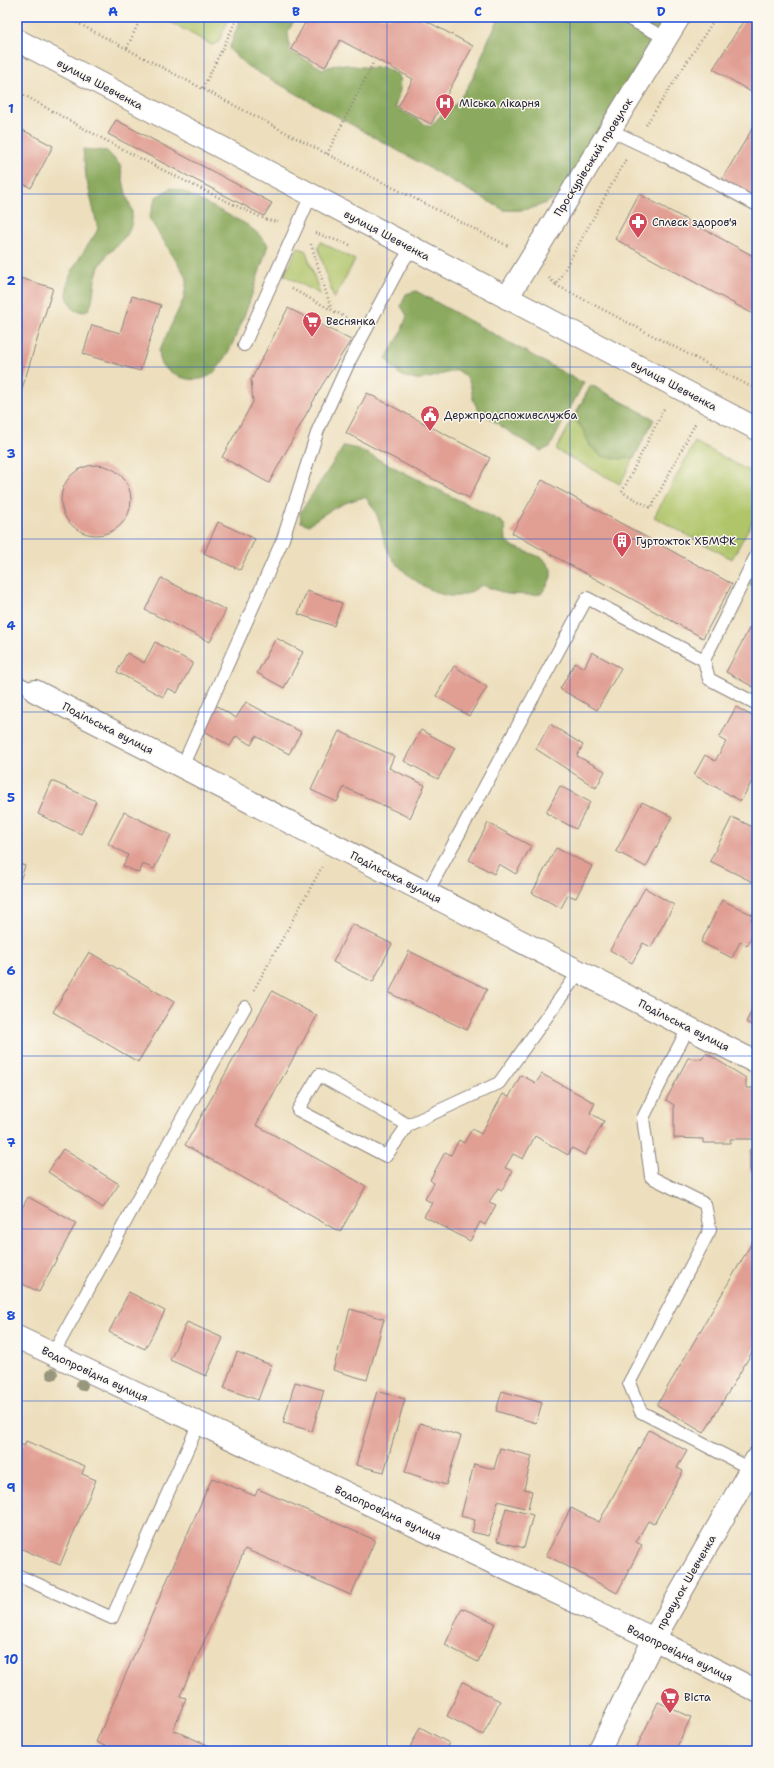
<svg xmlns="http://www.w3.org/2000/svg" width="774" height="1768" viewBox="0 0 774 1768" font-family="'Shantell Sans',sans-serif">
<rect width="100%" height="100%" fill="#fbf7ec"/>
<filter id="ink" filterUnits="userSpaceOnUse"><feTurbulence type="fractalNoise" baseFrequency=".025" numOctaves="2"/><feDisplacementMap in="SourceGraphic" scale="8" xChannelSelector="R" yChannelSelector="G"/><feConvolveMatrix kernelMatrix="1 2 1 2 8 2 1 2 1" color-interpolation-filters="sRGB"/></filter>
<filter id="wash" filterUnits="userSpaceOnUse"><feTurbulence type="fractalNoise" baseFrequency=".012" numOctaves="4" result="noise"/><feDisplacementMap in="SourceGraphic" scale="16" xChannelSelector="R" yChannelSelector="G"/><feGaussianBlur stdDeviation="0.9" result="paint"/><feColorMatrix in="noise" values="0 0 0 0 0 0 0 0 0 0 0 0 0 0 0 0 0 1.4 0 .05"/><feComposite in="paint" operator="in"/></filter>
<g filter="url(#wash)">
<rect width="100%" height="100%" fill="#eddfbd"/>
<g fill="#b0c56a" stroke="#697452">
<polygon points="161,17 230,17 218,43 212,45"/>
<polygon points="321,242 355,260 334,299 318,247"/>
<polygon points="298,247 306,251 320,294 284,275"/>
<polygon points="591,385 654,419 620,484 556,450"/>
<polygon points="695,442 757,475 757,513 732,559 654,517"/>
<polygon points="757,569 757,588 749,584"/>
</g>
<g fill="#8caa5e" stroke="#57664c">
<path d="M241,17H296L288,32L290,51L323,69L338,64L371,68L383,67L399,75L400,90L395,107L430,127L441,115L458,102L474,76L489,38L500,17H613L649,36V48L560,194C544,207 524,212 504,210L247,66L229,49Z"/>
<polygon points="626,17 679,17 666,38"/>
<path d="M83,149L107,151L120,165L126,194L132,210V223L127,235L107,255L99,267L95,280L92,302L89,309L83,312L74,310C52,285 86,252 98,229L86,177Z"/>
<path d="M171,188L182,191L246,224L261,236L268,245C259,272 233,364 209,376C191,385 175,376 161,365L159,351L184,298L187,278L149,218L156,197Z"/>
<path d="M416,291L577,380L584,382L550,447L541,451C523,441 507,431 491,419C487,416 481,413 478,409C467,393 477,381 457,370C427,378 405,391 386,358L400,335L407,316L401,306L406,294Z"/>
<polygon points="591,385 654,419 634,458 615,459 601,456 590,446 583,430 574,418"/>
<path d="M344,446L358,449L502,522L505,526L506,541L512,546L543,558L551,569V577L548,584L541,594L533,595L507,594L482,585C474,590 467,595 457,596C435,599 398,571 389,553C379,531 383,517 365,497C345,501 325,512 309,525L301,522L300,513Z"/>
</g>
<g id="blocks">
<g fill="#e19f94">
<polygon points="308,17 419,17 473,46 431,124 398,107 413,79 340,40 325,67 291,49"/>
<polygon points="746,17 757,17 756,95 713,69"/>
<polygon points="116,120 272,203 264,216 108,134"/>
<polygon points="757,121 757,200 722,179"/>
<polygon points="17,127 53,146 31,188 17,180"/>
<polygon points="639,194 757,258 757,316 615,239"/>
<polygon points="17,277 53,288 17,405"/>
<polygon points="132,296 161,305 140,371 83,354 92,325 120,333"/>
<polygon points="288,308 351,340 321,387 269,483 222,457 253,402 251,380"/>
<polygon points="367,393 490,458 469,498 346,433"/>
<polygon points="17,435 20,436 18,446 17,446"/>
<circle cx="96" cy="500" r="35"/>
<polygon points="542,480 732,584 703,638 512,533"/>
<polygon points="218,522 255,539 240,570 204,553"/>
<polygon points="161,578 226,610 210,642 145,610"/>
<polygon points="307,591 342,603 334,626 298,614"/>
<polygon points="750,627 757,630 757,689 726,672"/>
<polygon points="276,638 303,652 284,688 257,673"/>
<polygon points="155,642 193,663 177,693 168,688 163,697 117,672 127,653 144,663"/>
<polygon points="592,652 621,668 597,710 560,689 575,663 584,668"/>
<polygon points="454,666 487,687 469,716 436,696"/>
<polygon points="246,702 301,732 289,754 256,736 251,745 236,736 230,746 201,729 215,705 236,718"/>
<polygon points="736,707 757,719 757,772 741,801 694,775 705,755 715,761 726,742 719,738"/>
<polygon points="550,724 583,745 577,756 605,771 596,788 536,749"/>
<polygon points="421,730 455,748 438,779 404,761"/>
<polygon points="339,731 394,756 389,768 425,785 410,818 344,787 337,802 311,790"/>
<polygon points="52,781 96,801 81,834 38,814"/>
<polygon points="560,786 590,802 576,829 546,813"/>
<polygon points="642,802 672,817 646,867 616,851"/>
<polygon points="124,812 171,835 154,869 143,864 139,873 123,866 128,855 108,844"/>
<polygon points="732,817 757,829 757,884 710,861"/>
<polygon points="488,823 531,846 516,874 499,864 494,874 469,860"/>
<polygon points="556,848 592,866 576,898 568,895 561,908 532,893"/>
<polygon points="17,863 25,866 17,889"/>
<polygon points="645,888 674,905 651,947 643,943 632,963 610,950"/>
<polygon points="722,900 753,915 751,920 757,924 747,946 740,942 732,958 701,942"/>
<polygon points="352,924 392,944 373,982 333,962"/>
<polygon points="409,951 487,989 467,1030 389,993"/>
<polygon points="89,952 174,1002 138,1062 53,1012"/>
<polygon points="272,991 317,1016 256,1125 366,1186 340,1232 185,1145"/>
<polygon points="757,1001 757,1028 746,1022"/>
<polygon points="706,1053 746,1078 746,1088 757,1088 757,1139 730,1139 730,1143 703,1143 703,1139 674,1138 674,1105 666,1100 688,1058 702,1059"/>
<polygon points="542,1074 595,1103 590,1113 604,1121 585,1155 572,1148 568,1155 535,1136 523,1159 513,1154 505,1168 513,1171 502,1190 498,1188 489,1202 496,1205 485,1225 480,1222 470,1241 424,1216 432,1203 425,1199 434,1183 430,1180 445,1152 451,1155 459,1140 464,1143 472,1129 481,1134 503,1094 509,1097 521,1075 536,1083"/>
<polygon points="63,1149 119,1184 103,1208 48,1172"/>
<polygon points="750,1149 757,1150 757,1172 750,1171"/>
<polygon points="28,1197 76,1223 39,1292 17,1281 17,1217"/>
<polygon points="757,1234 757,1344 704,1433 657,1405"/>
<polygon points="129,1292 165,1311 145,1349 109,1332"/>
<polygon points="350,1309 384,1319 367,1380 333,1370"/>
<polygon points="187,1322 223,1338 206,1376 170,1360"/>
<polygon points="237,1352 271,1365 258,1400 224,1388"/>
<polygon points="295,1382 324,1390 312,1431 283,1423"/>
<polygon points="377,1391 405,1399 384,1472 356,1465"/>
<polygon points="502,1391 542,1403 536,1423 496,1411"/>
<polygon points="420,1423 461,1436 446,1485 405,1472"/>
<polygon points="649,1430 687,1451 677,1468 683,1471 654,1524 648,1521 636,1542 642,1545 617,1593 546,1555 571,1508 599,1522"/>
<polygon points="26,1441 85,1466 82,1474 96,1480 60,1565 17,1547 17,1443 24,1446"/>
<polygon points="500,1448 532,1456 524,1489 532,1491 528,1509 498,1501 489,1536 472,1532 475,1520 461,1516 474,1464 494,1469"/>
<polygon points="212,1478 255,1496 258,1489 375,1540 351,1595 245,1549 180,1696 186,1698 173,1730 221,1751 110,1751 111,1749 96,1742"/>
<polygon points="506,1508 533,1515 524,1548 497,1541"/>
<polygon points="462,1608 495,1623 478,1662 445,1645"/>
<polygon points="463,1682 500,1701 483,1735 447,1716"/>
<polygon points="658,1702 691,1717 675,1751 635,1751"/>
<polygon points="420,1727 449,1743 445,1751 408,1751"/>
</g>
</g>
</g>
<g filter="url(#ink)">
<use href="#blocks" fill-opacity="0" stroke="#88807c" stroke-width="1"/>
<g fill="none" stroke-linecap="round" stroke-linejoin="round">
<defs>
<g id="service">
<polyline points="625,17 666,38"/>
<polyline points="610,130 665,156 757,205"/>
<polyline points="244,345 311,195"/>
<polyline points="704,660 709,679 757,704"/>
<polyline points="17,682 35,691"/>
<polyline points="182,767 283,539 318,430 350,360 401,264 412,248"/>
<polyline points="427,893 587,598 704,660 757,554"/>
<polyline points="688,1028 643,1118 651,1177 705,1204 710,1230 629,1383 641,1412 751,1469"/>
<polyline points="408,1125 319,1075 298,1110 386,1156 408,1125 499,1083 579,972"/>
<polyline points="53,1354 185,1113 245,1007"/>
<polyline points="17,1575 112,1618 199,1423"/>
</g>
<g id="minor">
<polyline points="507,298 679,17"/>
<polyline points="35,691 757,1063"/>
<polyline points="17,1337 654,1639 757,1691"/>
<polyline points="599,1751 654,1639 757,1458"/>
</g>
<polyline id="secondary" points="17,40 757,429"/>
</defs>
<use href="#service" stroke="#88807c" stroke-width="14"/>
<use href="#minor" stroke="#88807c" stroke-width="24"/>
<use href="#secondary" stroke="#88807c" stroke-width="24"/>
<g stroke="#88807c" stroke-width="2.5" stroke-dasharray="1 3" stroke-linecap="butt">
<polyline points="66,17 327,154 510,247"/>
<polyline points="127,48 141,17"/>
<polyline points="203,88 238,17"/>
<path d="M17,91C98,138 182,181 267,220L278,222"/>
<polyline points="646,125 716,17"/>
<polyline points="327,154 374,61"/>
<polyline points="315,233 350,245"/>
<polyline points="311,244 331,308"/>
<polyline points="549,278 556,285 626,159"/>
<polyline points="556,285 757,390"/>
<polyline points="292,289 349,319"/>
<polyline points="664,409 622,492 651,508 695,424"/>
<polyline points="254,990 322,867"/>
</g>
<use href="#service" stroke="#fff" stroke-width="12"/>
<use href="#minor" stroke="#fff" stroke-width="22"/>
<use href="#secondary" stroke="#fff" stroke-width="22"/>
</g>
<g fill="#99967e">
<circle cx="52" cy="1374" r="6"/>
<circle cx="82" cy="1385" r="6"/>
</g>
</g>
<path fill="none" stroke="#1d4ed8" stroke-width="1" stroke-opacity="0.55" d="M204,17V1751M387,17V1751M570,17V1751M17,194H757M17,367H757M17,539H757M17,712H757M17,884H757M17,1056H757M17,1229H757M17,1401H757M17,1574H757"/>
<defs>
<symbol id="hospital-pin" viewBox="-11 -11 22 30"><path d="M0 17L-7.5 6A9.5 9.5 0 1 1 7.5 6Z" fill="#d1495b" stroke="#fbf7ec"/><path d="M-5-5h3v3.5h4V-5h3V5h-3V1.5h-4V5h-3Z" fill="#fff"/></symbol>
<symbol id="pharmacy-pin" viewBox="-11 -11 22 30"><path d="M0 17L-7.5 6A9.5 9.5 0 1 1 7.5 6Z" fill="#d1495b" stroke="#fbf7ec"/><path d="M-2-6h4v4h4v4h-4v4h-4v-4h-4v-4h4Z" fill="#fff"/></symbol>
<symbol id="supermarket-pin" viewBox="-11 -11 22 30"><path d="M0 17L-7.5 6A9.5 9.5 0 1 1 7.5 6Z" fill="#d1495b" stroke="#fbf7ec"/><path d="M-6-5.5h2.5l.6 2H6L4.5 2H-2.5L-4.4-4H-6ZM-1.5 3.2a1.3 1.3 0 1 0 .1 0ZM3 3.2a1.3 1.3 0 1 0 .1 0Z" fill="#fff"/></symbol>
<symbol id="civic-pin" viewBox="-11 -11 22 30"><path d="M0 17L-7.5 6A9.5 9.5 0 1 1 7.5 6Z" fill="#d1495b" stroke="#fbf7ec"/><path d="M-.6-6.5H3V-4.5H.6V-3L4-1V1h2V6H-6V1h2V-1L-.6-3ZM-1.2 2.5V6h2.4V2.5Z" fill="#fff"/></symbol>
<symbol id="building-pin" viewBox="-11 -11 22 30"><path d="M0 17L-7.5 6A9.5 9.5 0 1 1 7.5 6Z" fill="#d1495b" stroke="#fbf7ec"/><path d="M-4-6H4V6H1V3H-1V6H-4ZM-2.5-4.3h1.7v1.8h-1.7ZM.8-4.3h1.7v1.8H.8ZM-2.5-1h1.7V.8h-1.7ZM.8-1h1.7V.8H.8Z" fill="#fff"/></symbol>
</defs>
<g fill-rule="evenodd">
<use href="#hospital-pin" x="434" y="92" width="22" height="30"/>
<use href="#pharmacy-pin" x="627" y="211" width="22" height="30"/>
<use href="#supermarket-pin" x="301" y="310" width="22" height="30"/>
<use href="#civic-pin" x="419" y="404" width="22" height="30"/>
<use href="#building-pin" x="611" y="530" width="22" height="30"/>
<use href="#supermarket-pin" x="659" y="1686" width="22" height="30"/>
</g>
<g text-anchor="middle" stroke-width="3" stroke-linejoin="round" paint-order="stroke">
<g font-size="11" fill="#22223b" stroke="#fbf7ec">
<text transform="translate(100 84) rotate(28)" y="4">вулиця Шевченка</text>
<text transform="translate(593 157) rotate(-58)" y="4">Проскурівський провулок</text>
<text transform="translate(387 235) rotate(28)" y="4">вулиця Шевченка</text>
<text transform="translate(674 385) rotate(28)" y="4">вулиця Шевченка</text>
<text transform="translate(108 728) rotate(27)" y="4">Подільська вулиця</text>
<text transform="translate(396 877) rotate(27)" y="4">Подільська вулиця</text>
<text transform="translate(684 1025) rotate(27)" y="4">Подільська вулиця</text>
<text transform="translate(95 1374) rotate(25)" y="4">Водопровідна вулиця</text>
<text transform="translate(388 1513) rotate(25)" y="4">Водопровідна вулиця</text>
<text transform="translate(686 1582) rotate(-60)" y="4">провулок Шевченка</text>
<text transform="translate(680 1653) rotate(26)" y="4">Водопровідна вулиця</text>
</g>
<g font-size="11" fill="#22223b" stroke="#fbf7ec" text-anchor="start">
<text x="459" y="107">Міська лікарня</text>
<text x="652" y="226">Сплеск здоров'я</text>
<text x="326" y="325">Веснянка</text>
<text x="444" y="419">Держпродспоживслужба</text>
<text x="636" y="545">Гуртожток ХБМФК</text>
<text x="684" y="1701">Віста</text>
</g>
</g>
<rect width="774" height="1768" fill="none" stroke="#fbf7ec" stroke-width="44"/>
<rect x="22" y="22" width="730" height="1724" fill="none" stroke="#1d4ed8" stroke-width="1.5"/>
<g font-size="13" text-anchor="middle" font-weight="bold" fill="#1d4ed8">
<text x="113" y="16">A</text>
<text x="296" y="16">B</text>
<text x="478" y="16">C</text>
<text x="661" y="16">D</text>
<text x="11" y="113">1</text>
<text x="11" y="285">2</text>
<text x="11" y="458">3</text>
<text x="11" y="630">4</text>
<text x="11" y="802">5</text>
<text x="11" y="975">6</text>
<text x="11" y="1147">7</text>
<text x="11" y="1320">8</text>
<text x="11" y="1492">9</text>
<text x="11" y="1664">10</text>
</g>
</svg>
